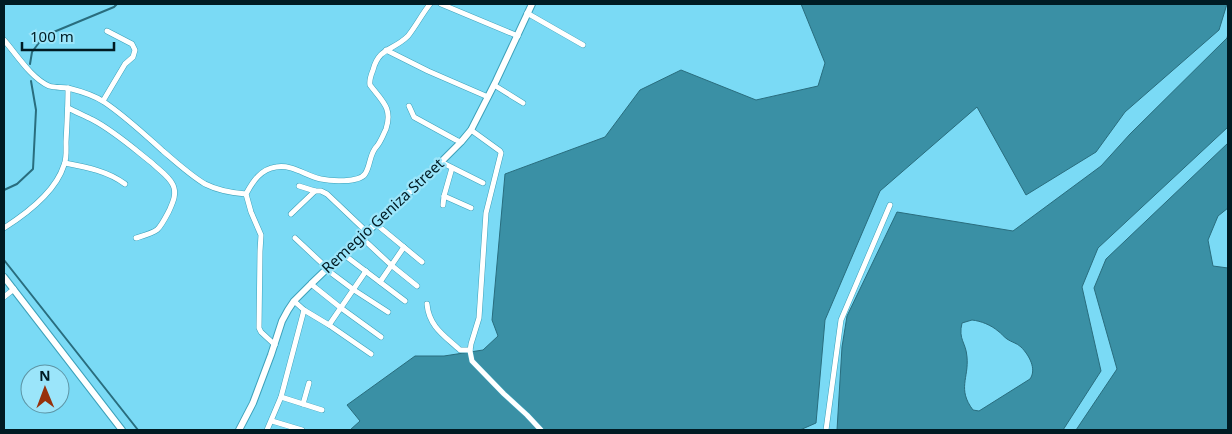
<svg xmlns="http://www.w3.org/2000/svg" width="1232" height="434" viewBox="0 0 1232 434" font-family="'Noto Sans',sans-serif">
<rect width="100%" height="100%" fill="#7adaf5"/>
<g fill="#3a90a5" stroke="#296d7e" fill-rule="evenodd">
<polygon points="801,4 1227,4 1219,30 1125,112 1096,152 1026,195 977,107 880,191 825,320 816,423 800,430 350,430 360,421 347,405 415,356 444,356 483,350 498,336 492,320 505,174 605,137 640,90 681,70 756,100 818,86 825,63"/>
<path d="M1228,34V127L1098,248L1082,287L1101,371L1063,430H837L842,347L847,316L897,212L1013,231L1101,166L1130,134L1227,38ZM972,320C981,321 991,325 998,331C1001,333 1004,337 1007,339C1011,342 1017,343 1021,347C1029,355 1037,369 1030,379L979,411L973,410C957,389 969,378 967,357C966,342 958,340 962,323Z"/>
<polygon points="1228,143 1228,208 1218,216 1208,240 1213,266 1228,268 1228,430 1076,430 1117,369 1094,288 1106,259"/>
</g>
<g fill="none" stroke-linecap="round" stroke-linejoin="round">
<g stroke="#296d7e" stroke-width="2">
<polyline points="30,64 32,52 44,36 114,7 117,4"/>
<polyline points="4,190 17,184 33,169 36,110 31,81"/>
<polyline points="4,260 138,430"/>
</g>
<defs>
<g id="minor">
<polyline points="441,4 518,36"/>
<polyline points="527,13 583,45"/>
<path d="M4,40C17,55 31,78 49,86C55,88 62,87 68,88C80,91 94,95 104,102C125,116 144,134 163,151C176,162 190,175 205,184C217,190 233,193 246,194"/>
<polyline points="386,50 428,71 488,97"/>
<polyline points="494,85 523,103"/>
<polyline points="103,101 125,64 133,57 135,50 132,44 107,31"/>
<polyline points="409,106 414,117 456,140 461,142"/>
<path d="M68,108C76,112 85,116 93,120C114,131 133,148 152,163C159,170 169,176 173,185C177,194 173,202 169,211C158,232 159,231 136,238"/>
<polyline points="471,130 500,151 501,153 486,213 479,318 471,344 470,351 472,361 504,394 527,415 541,430"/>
<polyline points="441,162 483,183"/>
<path d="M65,163C86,167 108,171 125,184"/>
<polyline points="299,186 315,191 321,191 327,194 367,232"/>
<polyline points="444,196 471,208"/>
<polyline points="443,205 444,196 452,168"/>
<polyline points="291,214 315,191"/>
<polyline points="376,224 422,262"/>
<path d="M4,228C26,214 56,191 64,165C67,158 66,150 66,142C67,124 68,106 68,88"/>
<polyline points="361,237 391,265 417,286"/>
<polyline points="295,238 327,268"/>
<polyline points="343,254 405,301"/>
<polyline points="326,269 354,290 388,312"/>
<polyline points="380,282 404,247"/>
<polyline points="311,284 341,308 381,337"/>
<polyline points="4,297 14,289"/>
<polyline points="294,301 304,310 329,325 371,354"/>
<path d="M427,304C429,327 445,336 460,350H470"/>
<polyline points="329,325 366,271"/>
<path d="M275,345L261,332L259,328L260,251L261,235L251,212L246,194C253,181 261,169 276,167C292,164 306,176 321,179C330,181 359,183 365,174C371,165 369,154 377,146C381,141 383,135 386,129C393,108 382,101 370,85C369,80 371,75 373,70C379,47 393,51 408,36C416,26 422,14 430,4"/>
<polyline points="281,397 322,410"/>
<polyline points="303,404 309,383"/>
<polyline points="272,421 302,430"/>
<polyline points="267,430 281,397 304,310"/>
<polyline points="826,430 841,320 890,205"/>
</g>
<g id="tertiary">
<polyline points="4,277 122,430"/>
<polyline points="239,430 253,403 271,355 282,321 288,310 294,301 311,284 354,243 376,224 441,162 461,142 471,130 496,81 532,4"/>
</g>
</defs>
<use href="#minor" stroke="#3ca1ba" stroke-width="6"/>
<use href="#tertiary" stroke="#3ca1ba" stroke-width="8"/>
<use href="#minor" stroke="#fff" stroke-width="5"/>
<use href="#tertiary" stroke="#fff" stroke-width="6"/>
</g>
<g text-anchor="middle" stroke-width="4.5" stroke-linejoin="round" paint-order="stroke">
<g font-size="15" fill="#001b23" stroke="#9be5fa">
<text transform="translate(383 216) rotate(-43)" y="5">Remegio Geniza Street</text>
</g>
</g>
<rect width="1232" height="434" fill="none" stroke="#001b23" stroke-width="10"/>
<g transform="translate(45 389) rotate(359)"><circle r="24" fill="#9be5fa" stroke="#5d94a4"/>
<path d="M0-4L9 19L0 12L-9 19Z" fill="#97310b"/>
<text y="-8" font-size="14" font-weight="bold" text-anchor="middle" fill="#001b23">N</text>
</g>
<path d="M22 42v8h92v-8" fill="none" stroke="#001b23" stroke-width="2.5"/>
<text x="30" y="42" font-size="15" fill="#001b23" stroke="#9be5fa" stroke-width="4" paint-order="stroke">100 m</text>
</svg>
